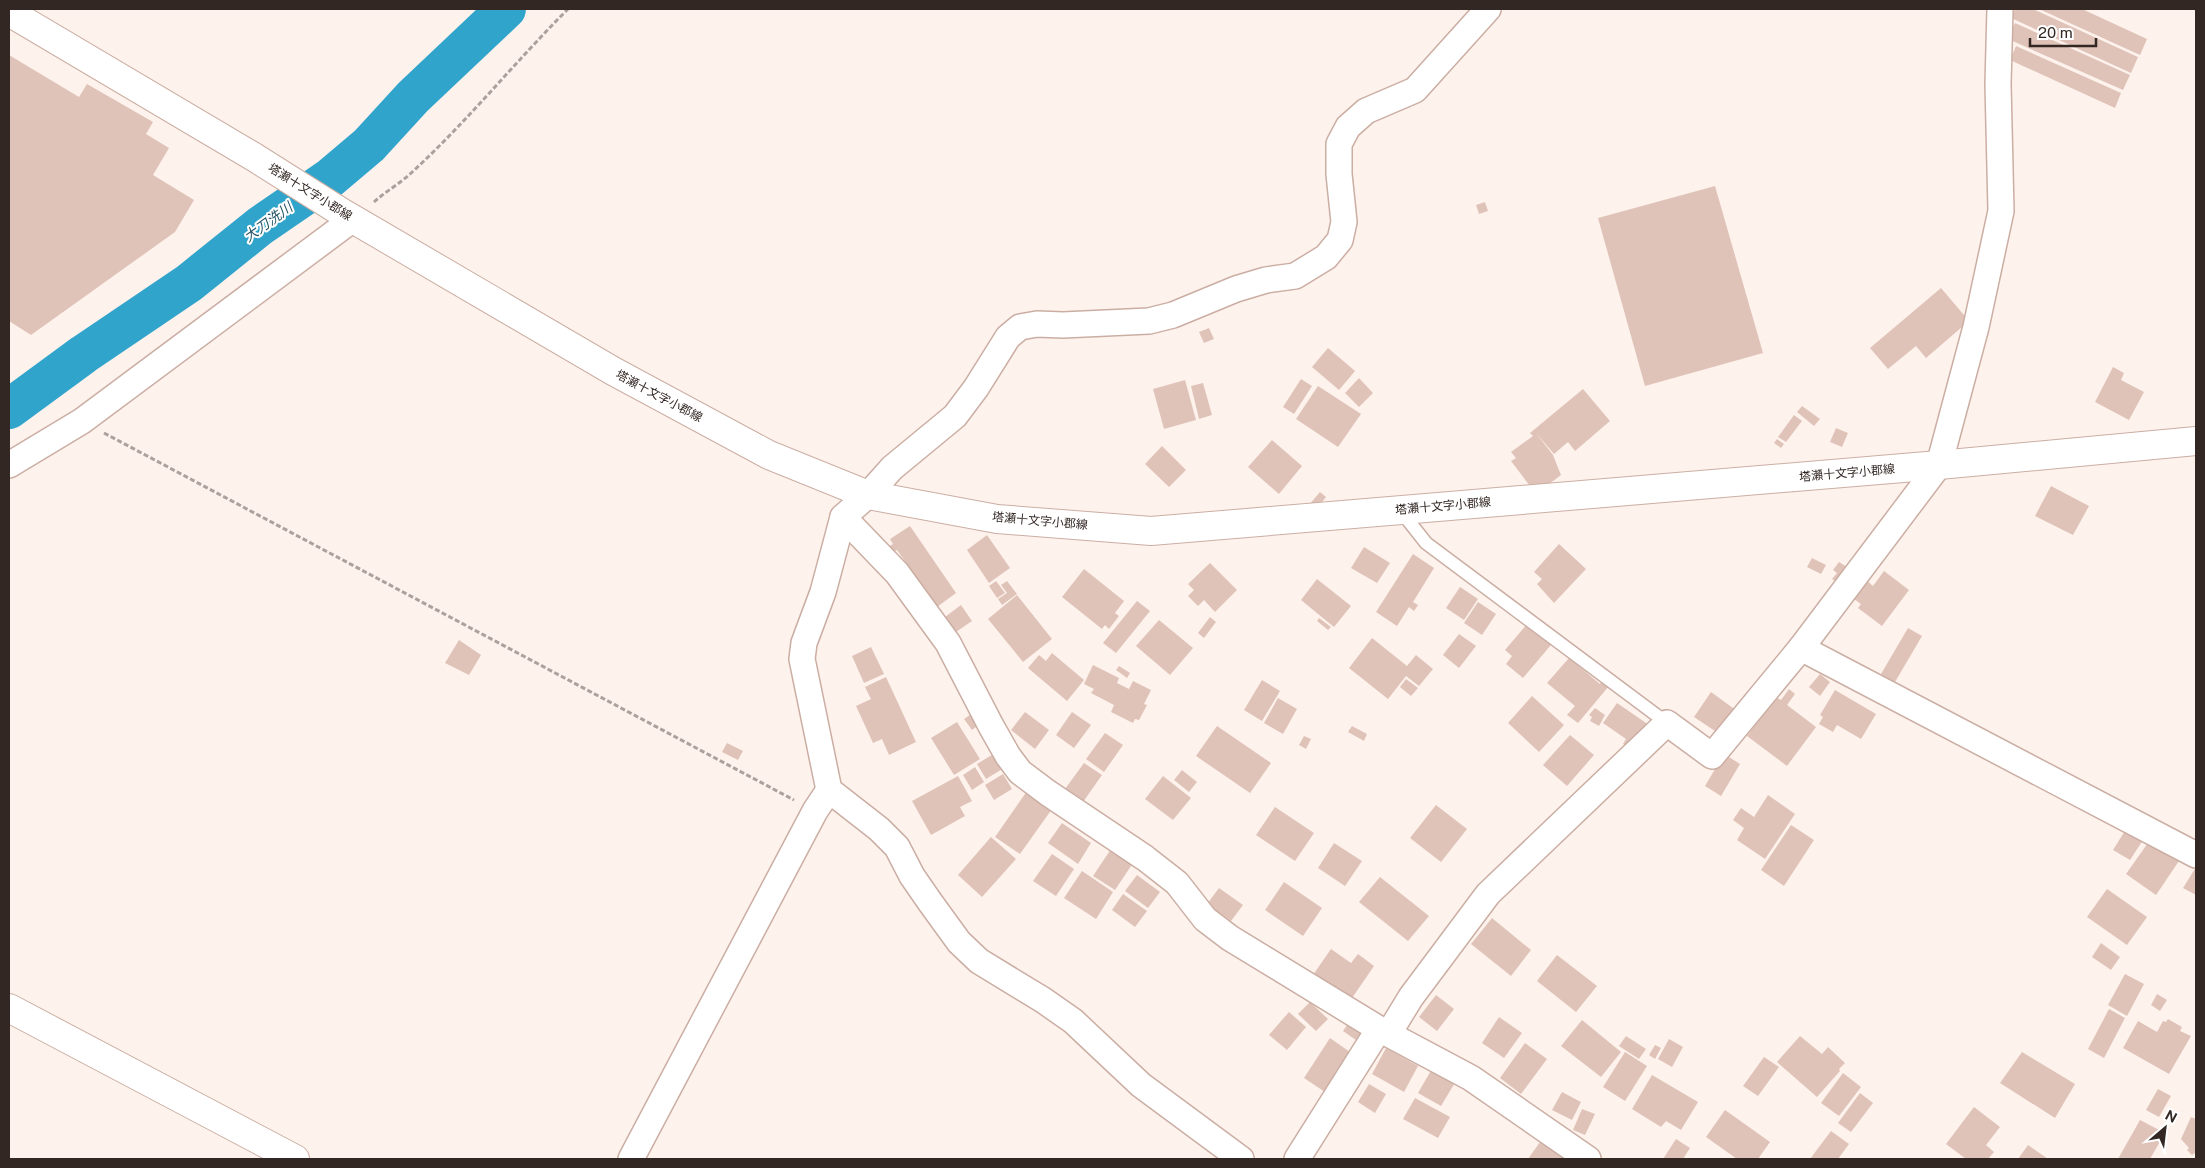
<svg xmlns="http://www.w3.org/2000/svg" width="2205" height="1168" viewBox="0 0 2205 1168" font-family="'Public Sans','Noto Sans JP',sans-serif">
<rect width="100%" height="100%" fill="#fef2ed"/>
<g fill="none" stroke-linecap="round" stroke-linejoin="round">
<polyline stroke="#30a4cb" stroke-width="40" points="9,409 84,354 189,283 260,226 330,178 369,145 413,97 506,9"/>
</g>
<g fill="#e0c3b8">
<polygon points="2015,9 2033,9 2138,57 2131,73 2011,18"/>
<polygon points="2039,9 2082,9 2147,39 2140,55"/>
<polygon points="2015,23 2130,75 2123,90 2008,39"/>
<polygon points="2016,46 2121,93 2115,108 2010,60"/>
<polygon points="9,55 79,97 87,84 153,122 146,134 169,148 153,175 194,200 175,232 31,335 9,321"/>
<polygon points="1715,186 1763,353 1645,386 1598,218"/>
<polygon points="1485,202 1488,211 1479,214 1476,205"/>
<polygon points="1941,288 1969,321 1926,358 1916,346 1888,369 1870,348"/>
<polygon points="1209,328 1214,339 1204,343 1199,332"/>
<polygon points="1328,348 1355,371 1339,390 1312,367"/>
<polygon points="2113,367 2124,373 2121,380 2144,392 2129,420 2095,402"/>
<polygon points="1359,378 1373,393 1359,407 1345,393"/>
<polygon points="1301,379 1312,386 1294,414 1283,407"/>
<polygon points="1185,380 1196,420 1164,429 1153,389"/>
<polygon points="1203,383 1212,415 1199,419 1191,386"/>
<polygon points="1318,386 1361,414 1338,447 1296,419"/>
<polygon points="1583,389 1610,421 1575,451 1568,442 1554,454 1536,433 1553,455 1561,475 1536,494 1511,461 1516,458 1511,452 1533,436 1530,433"/>
<polygon points="1802,406 1820,419 1814,426 1797,412"/>
<polygon points="1794,415 1802,421 1786,442 1778,437"/>
<polygon points="1836,428 1848,433 1842,447 1830,442"/>
<polygon points="1777,439 1784,444 1781,448 1774,443"/>
<polygon points="1272,440 1302,466 1279,494 1248,467"/>
<polygon points="1162,446 1186,470 1169,487 1145,464"/>
<polygon points="2051,486 2089,506 2073,535 2035,516"/>
<polygon points="1320,492 1326,497 1316,510 1309,505"/>
<polygon points="910,526 956,593 937,607 897,550 893,552 890,546 893,544 890,539"/>
<polygon points="987,535 1010,568 989,583 967,550"/>
<polygon points="1559,544 1586,569 1554,603 1537,584 1542,579 1534,572"/>
<polygon points="1364,547 1390,563 1377,583 1351,568"/>
<polygon points="1413,554 1434,568 1413,602 1418,605 1414,611 1409,607 1397,626 1376,612"/>
<polygon points="1812,558 1826,565 1821,574 1807,567"/>
<polygon points="1839,562 1852,570 1841,585 1832,579 1837,573 1833,570"/>
<polygon points="1210,563 1237,590 1215,612 1204,600 1198,606 1188,596 1194,590 1188,584"/>
<polygon points="1084,569 1124,601 1115,613 1119,616 1109,629 1105,625 1102,629 1062,597"/>
<polygon points="1884,571 1909,590 1882,626 1858,608 1861,604 1851,597 1865,579 1873,586"/>
<polygon points="1317,579 1351,606 1334,627 1301,600"/>
<polygon points="996,581 1005,593 997,598 989,586"/>
<polygon points="1007,581 1017,594 1002,605 998,599 1007,593 1001,585"/>
<polygon points="1460,587 1478,599 1464,620 1446,608"/>
<polygon points="1017,595 1052,639 1023,662 988,619"/>
<polygon points="1137,601 1150,611 1116,653 1103,643"/>
<polygon points="1478,602 1496,614 1482,635 1464,623"/>
<polygon points="961,605 972,621 956,632 945,617"/>
<polygon points="1210,617 1216,622 1204,638 1198,633"/>
<polygon points="1319,618 1331,627 1328,630 1317,621"/>
<polygon points="1159,620 1193,648 1170,675 1136,646"/>
<polygon points="1527,624 1551,645 1523,678 1506,664 1512,656 1505,650"/>
<polygon points="1908,628 1922,636 1895,682 1881,674"/>
<polygon points="1459,634 1476,646 1459,668 1443,655"/>
<polygon points="1372,638 1407,666 1416,655 1433,669 1419,686 1406,676 1388,699 1349,668"/>
<polygon points="459,640 481,655 469,675 445,663"/>
<polygon points="871,647 884,674 864,683 852,656"/>
<polygon points="1052,653 1084,680 1067,701 1028,668 1039,655 1046,661"/>
<polygon points="1569,658 1600,684 1602,681 1609,686 1578,723 1567,715 1575,706 1547,683"/>
<polygon points="1093,665 1119,678 1117,683 1129,689 1133,681 1151,690 1144,704 1147,705 1139,720 1135,719 1133,723 1111,712 1114,705 1091,693 1094,689 1084,684"/>
<polygon points="1119,666 1130,673 1127,678 1116,670"/>
<polygon points="1820,674 1830,682 1820,696 1809,687"/>
<polygon points="886,677 916,742 889,755 882,739 873,743 856,706 871,699 865,687"/>
<polygon points="1406,679 1418,688 1411,696 1400,687"/>
<polygon points="1262,680 1280,691 1262,721 1244,710"/>
<polygon points="1789,689 1795,694 1787,705 1816,727 1787,766 1747,736 1776,697 1781,700"/>
<polygon points="1835,690 1876,714 1861,739 1837,725 1833,732 1819,724 1823,717 1820,715"/>
<polygon points="1711,692 1737,711 1721,735 1694,717"/>
<polygon points="1532,696 1564,725 1539,752 1508,723"/>
<polygon points="1278,698 1297,709 1283,734 1264,723"/>
<polygon points="1617,703 1649,725 1632,749 1623,744 1626,739 1603,723"/>
<polygon points="1595,708 1605,715 1599,726 1590,721 1592,717 1589,715"/>
<polygon points="977,710 984,721 972,730 964,719"/>
<polygon points="1025,712 1049,730 1035,749 1011,730"/>
<polygon points="1072,712 1091,725 1074,748 1056,735"/>
<polygon points="957,722 980,759 954,775 931,738"/>
<polygon points="1217,726 1271,763 1250,793 1196,756"/>
<polygon points="1352,726 1367,734 1364,741 1348,732"/>
<polygon points="1105,733 1123,745 1104,772 1086,759"/>
<polygon points="1570,735 1594,755 1567,786 1543,765"/>
<polygon points="1304,736 1311,739 1306,749 1299,745"/>
<polygon points="727,743 743,751 738,760 722,752"/>
<polygon points="995,753 1004,768 986,779 977,764"/>
<polygon points="1724,754 1740,764 1721,796 1705,786"/>
<polygon points="1084,763 1102,775 1083,802 1065,789"/>
<polygon points="975,767 984,782 972,790 963,775"/>
<polygon points="1182,770 1197,782 1189,792 1174,780"/>
<polygon points="1003,774 1012,789 994,800 985,785"/>
<polygon points="958,776 972,801 960,807 965,816 931,835 912,801"/>
<polygon points="1163,776 1191,798 1173,820 1145,799"/>
<polygon points="1027,791 1052,809 1020,854 995,837"/>
<polygon points="1768,795 1795,814 1765,859 1737,840 1744,828 1733,820 1741,808 1754,817"/>
<polygon points="1436,805 1467,829 1441,862 1410,838"/>
<polygon points="1275,807 1314,833 1295,861 1256,835"/>
<polygon points="1062,823 1091,843 1078,864 1048,843"/>
<polygon points="1791,825 1814,840 1784,886 1761,870"/>
<polygon points="2128,826 2145,837 2130,860 2113,850"/>
<polygon points="991,837 1016,859 982,897 958,875"/>
<polygon points="2150,840 2179,861 2156,895 2126,874"/>
<polygon points="1334,843 1362,861 1345,886 1318,868"/>
<polygon points="1111,849 1133,863 1115,890 1093,876"/>
<polygon points="1052,854 1074,869 1056,896 1033,881"/>
<polygon points="2196,867 2196,895 2183,888"/>
<polygon points="1082,871 1113,892 1096,919 1064,898"/>
<polygon points="1137,875 1160,892 1148,908 1125,891"/>
<polygon points="1380,877 1429,916 1408,941 1359,902"/>
<polygon points="1284,882 1322,908 1303,936 1265,910"/>
<polygon points="1219,888 1243,905 1231,921 1207,904"/>
<polygon points="2107,889 2147,917 2127,945 2087,917"/>
<polygon points="1123,894 1147,911 1135,927 1112,910"/>
<polygon points="1492,918 1531,950 1511,976 1471,944"/>
<polygon points="2101,943 2120,957 2111,970 2092,957"/>
<polygon points="1331,949 1351,963 1358,954 1374,966 1350,1001 1313,975"/>
<polygon points="1557,955 1597,986 1576,1012 1537,981"/>
<polygon points="2125,974 2144,984 2127,1016 2108,1005"/>
<polygon points="2157,994 2167,1000 2160,1011 2151,1005"/>
<polygon points="1436,995 1454,1009 1437,1031 1419,1017"/>
<polygon points="1310,1002 1328,1019 1316,1031 1298,1014"/>
<polygon points="2109,1009 2125,1018 2104,1058 2088,1049"/>
<polygon points="1289,1012 1306,1027 1287,1050 1269,1035"/>
<polygon points="1499,1017 1522,1033 1504,1058 1482,1043"/>
<polygon points="1352,1018 1372,1033 1363,1045 1343,1031"/>
<polygon points="2168,1019 2182,1027 2180,1031 2191,1036 2169,1074 2123,1048 2138,1021 2157,1032 2163,1021 2166,1022"/>
<polygon points="1582,1020 1621,1052 1601,1077 1561,1046"/>
<polygon points="1626,1036 1646,1049 1639,1059 1619,1046"/>
<polygon points="1800,1036 1822,1054 1828,1047 1845,1063 1839,1069 1840,1071 1817,1097 1777,1062"/>
<polygon points="1330,1038 1357,1057 1331,1096 1304,1078"/>
<polygon points="1669,1039 1683,1047 1672,1067 1658,1059"/>
<polygon points="1525,1043 1547,1059 1521,1094 1500,1078"/>
<polygon points="1655,1045 1661,1048 1655,1059 1649,1055"/>
<polygon points="1386,1048 1418,1066 1404,1092 1372,1074"/>
<polygon points="1625,1052 1647,1066 1625,1101 1603,1087"/>
<polygon points="2022,1052 2075,1084 2055,1118 2000,1083"/>
<polygon points="1764,1057 1779,1067 1758,1096 1743,1086"/>
<polygon points="1433,1067 1456,1081 1441,1106 1418,1093"/>
<polygon points="1843,1073 1861,1087 1839,1116 1821,1103"/>
<polygon points="1652,1075 1698,1102 1681,1130 1666,1121 1661,1127 1632,1109"/>
<polygon points="1369,1084 1386,1094 1375,1113 1358,1102"/>
<polygon points="2158,1089 2171,1096 2159,1117 2146,1110"/>
<polygon points="1562,1092 1581,1102 1572,1120 1552,1110"/>
<polygon points="1860,1093 1873,1103 1851,1132 1838,1123"/>
<polygon points="1415,1098 1450,1117 1438,1138 1403,1119"/>
<polygon points="1974,1107 2000,1127 1986,1145 1994,1152 1988,1159 1966,1159 1946,1144"/>
<polygon points="1582,1109 1595,1114 1585,1135 1573,1130"/>
<polygon points="1725,1110 1770,1142 1758,1159 1737,1159 1706,1137"/>
<polygon points="2191,1117 2196,1119 2196,1154 2195,1153 2192,1155 2187,1150 2189,1148 2181,1139"/>
<polygon points="2140,1120 2165,1133 2150,1159 2118,1159"/>
<polygon points="1831,1131 1849,1144 1838,1159 1810,1159"/>
<polygon points="1676,1139 1690,1148 1683,1159 1663,1159"/>
<polygon points="1540,1142 1567,1159 1528,1159"/>
<polygon points="2028,1145 2048,1159 2018,1159"/>
</g>
<g fill="none" stroke-linecap="round" stroke-linejoin="round">
<defs>
<polyline id="service" points="1400,510 1426,543 1667,723"/>
<g id="minor">
<polyline points="9,465 82,421 353,219"/>
<polyline points="843,517 897,573 948,643 991,726 1008,756 1020,772 1048,793 1145,858 1177,883 1205,919 1230,938 1379,1029 1471,1078 1588,1159"/>
<polyline points="1801,648 2196,855"/>
<polyline points="1389,1033 1411,997 1488,894 1667,723 1712,756 1801,648 1939,465 1976,327 2001,211 1998,84 2000,9"/>
<polyline points="631,1159 815,811 829,790"/>
<polyline points="1241,1159 1141,1085 1073,1021 1043,1000 979,961 959,942 930,902 912,876 897,847 879,829 829,790 802,659 804,643 823,592 843,517 868,495 892,468 955,416 976,388 1008,337 1020,327 1037,324 1063,325 1149,321 1173,315 1236,289 1266,280 1295,276 1326,257 1340,240 1344,222 1339,174 1339,144 1348,127 1366,111 1415,90 1488,9"/>
<polyline points="1297,1159 1379,1029"/>
</g>
<polyline id="tertiary" points="9,1008 295,1159"/>
<polyline id="secondary" points="9,12 254,157 341,212 613,371 769,455 868,495 997,519 1151,531 1939,465 2196,441"/>
</defs>
<use href="#service" stroke="#cbaea3" stroke-width="15"/>
<use href="#minor" stroke="#cbaea3" stroke-width="28"/>
<use href="#tertiary" stroke="#cbaea3" stroke-width="30"/>
<use href="#secondary" stroke="#cbaea3" stroke-width="30"/>
<g stroke="#aca19c" stroke-width="3" stroke-dasharray="5 2.5" stroke-linecap="butt">
<path d="M374,202C385,192 399,184 410,174C466,123 514,63 568,9"/>
<polyline points="104,433 794,800"/>
</g>
<use href="#service" stroke="#fff" stroke-width="12"/>
<use href="#minor" stroke="#fff" stroke-width="25"/>
<use href="#tertiary" stroke="#fff" stroke-width="28"/>
<use href="#secondary" stroke="#fff" stroke-width="28"/>
</g>
<g text-anchor="middle" stroke-width="4" stroke-linejoin="round" paint-order="stroke">
<g font-size="12" fill="#322723" stroke="#fff">
<text transform="translate(310 192) rotate(32)" y="4">塔瀬十文字小郡線</text>
<text transform="translate(659 396) rotate(28)" y="4">塔瀬十文字小郡線</text>
<text transform="translate(1847 473) rotate(-5)" y="4">塔瀬十文字小郡線</text>
<text transform="translate(1443 506) rotate(-5)" y="4">塔瀬十文字小郡線</text>
<text transform="translate(1040 521) rotate(5)" y="4">塔瀬十文字小郡線</text>
</g>
<g font-size="14" font-style="italic" fill="#285667" stroke="#fff">
<text transform="translate(268 222) rotate(-36)" y="5">大刀洗川</text>
</g>
</g>
<rect width="2205" height="1168" fill="none" stroke="#322723" stroke-width="20"/>
<g transform="translate(2165 1128) rotate(28)" stroke="#ffffff" stroke-width="4" paint-order="stroke">
<path d="M0-4L9 19L0 12L-9 19Z" fill="#322723"/>
<text y="-8" font-size="14" font-weight="bold" text-anchor="middle" fill="#322723">N</text>
</g>
<path d="M2030 38v8h66v-8" fill="none" stroke="#322723" stroke-width="2.5"/>
<text x="2038" y="38" font-size="15" fill="#322723" stroke="#ffffff" stroke-width="4" paint-order="stroke">20 m</text>
</svg>
